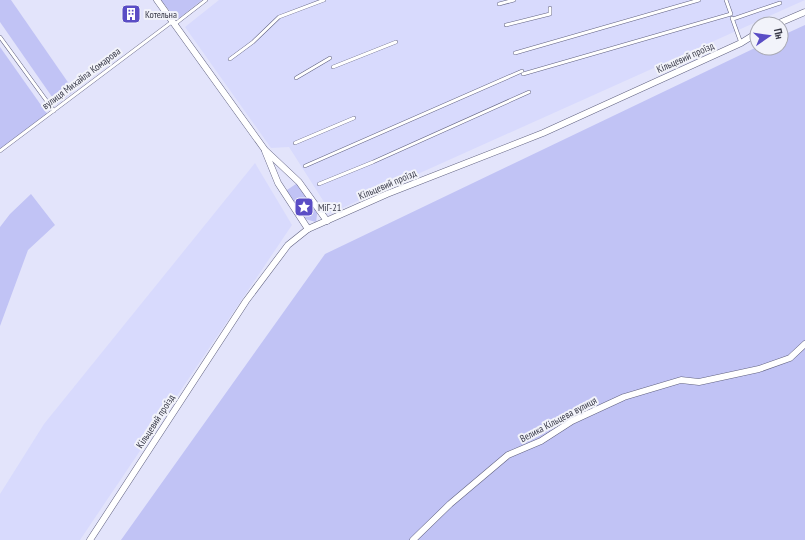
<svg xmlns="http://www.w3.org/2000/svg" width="805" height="540" viewBox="0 0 805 540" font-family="'PT Sans Narrow',sans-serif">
<rect width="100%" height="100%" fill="#e3e4fb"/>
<g fill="#d8dafd">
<polygon points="219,0 805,0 331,213 289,147 271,148 185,27"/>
<polygon points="255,163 292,225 80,540 0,540 0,494 44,424"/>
</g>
<g fill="#c1c3f5">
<polygon points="0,0 11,0 74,91 57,104 0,22"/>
<polygon points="161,0 202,0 177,20"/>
<polygon points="805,25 805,540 121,540 325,254 757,47 757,48 781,48 781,36"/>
<polygon points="0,47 48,115 0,151"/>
<polygon points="299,182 318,208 316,222 301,218 284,192"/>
<polygon points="31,194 55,225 28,250 0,326 0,227 10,214"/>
</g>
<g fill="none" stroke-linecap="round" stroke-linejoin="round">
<defs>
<g id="service">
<polyline points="499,4 514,0"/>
<polyline points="732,18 741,43"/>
<polyline points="733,19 780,3"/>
<polyline points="175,24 206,0"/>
<polyline points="506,25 550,14 550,8"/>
<polyline points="0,37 54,111"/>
<polyline points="515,53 699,0"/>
<polyline points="230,59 253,42 279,17 324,0"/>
<polyline points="333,67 396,42"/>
<polyline points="523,74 731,14 726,0"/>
<polyline points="296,78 330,58"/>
<polyline points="295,143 354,118"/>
<polyline points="0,151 173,21"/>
<polyline points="305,166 522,71"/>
<polyline points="319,184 373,162 529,92"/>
</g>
<g id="minor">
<polyline points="157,0 265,150 299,182 327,221"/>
<polyline points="777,24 805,12"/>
<polyline points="265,151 278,183 308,229"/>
<polyline points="90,540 246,301 288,245 308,229 387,194 543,133 741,43 757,33"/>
<polyline points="413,540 450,504 508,455 541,441 572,421 624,397 681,380 699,382 759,369 790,358 805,344"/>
</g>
</defs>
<use href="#service" stroke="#616281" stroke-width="4"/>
<use href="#minor" stroke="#616281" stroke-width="7"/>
<use href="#service" stroke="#fff" stroke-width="3"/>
<use href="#minor" stroke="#fff" stroke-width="6"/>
</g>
<defs>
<symbol id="building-square" viewBox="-11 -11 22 22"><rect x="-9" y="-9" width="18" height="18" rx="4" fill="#5a4dc5" stroke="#f2f3fa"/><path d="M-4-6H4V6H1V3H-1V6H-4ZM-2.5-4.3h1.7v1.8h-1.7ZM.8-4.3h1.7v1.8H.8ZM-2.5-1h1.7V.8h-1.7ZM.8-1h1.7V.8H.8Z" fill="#fff"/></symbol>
<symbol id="sight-square" viewBox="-11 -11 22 22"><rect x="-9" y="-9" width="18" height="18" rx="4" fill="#5a4dc5" stroke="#f2f3fa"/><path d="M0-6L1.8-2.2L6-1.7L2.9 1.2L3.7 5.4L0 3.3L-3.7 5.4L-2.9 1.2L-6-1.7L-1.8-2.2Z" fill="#fff"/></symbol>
</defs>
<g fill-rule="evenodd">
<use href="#building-square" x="120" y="3" width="22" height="22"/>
<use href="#sight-square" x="293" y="196" width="22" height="22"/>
</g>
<g text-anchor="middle" stroke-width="4" stroke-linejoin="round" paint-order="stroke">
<g font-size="10" fill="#393a48" stroke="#f2f3fa" text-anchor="start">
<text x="145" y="18">Котельна</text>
<text x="318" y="211">МіГ-21</text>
</g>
<g font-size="10" fill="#393a48" stroke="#f2f3fa">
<text transform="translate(685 57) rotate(-24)" y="4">Кільцевий проїзд</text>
<text transform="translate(81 78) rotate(-37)" y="4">вулиця Михайла Комарова</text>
<text transform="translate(387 184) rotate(-23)" y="4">Кільцевий проїзд</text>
<text transform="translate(558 419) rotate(-28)" y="4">Велика Кільцева вулиця</text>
<text transform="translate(155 421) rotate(-57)" y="4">Кільцевий проїзд</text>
</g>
</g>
<g transform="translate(769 36) rotate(77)"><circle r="19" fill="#f2f3fa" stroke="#a8a9b3"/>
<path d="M0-3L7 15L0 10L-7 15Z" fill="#5a4dc5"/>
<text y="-6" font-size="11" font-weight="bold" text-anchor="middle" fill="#393a48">Пн</text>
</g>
</svg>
